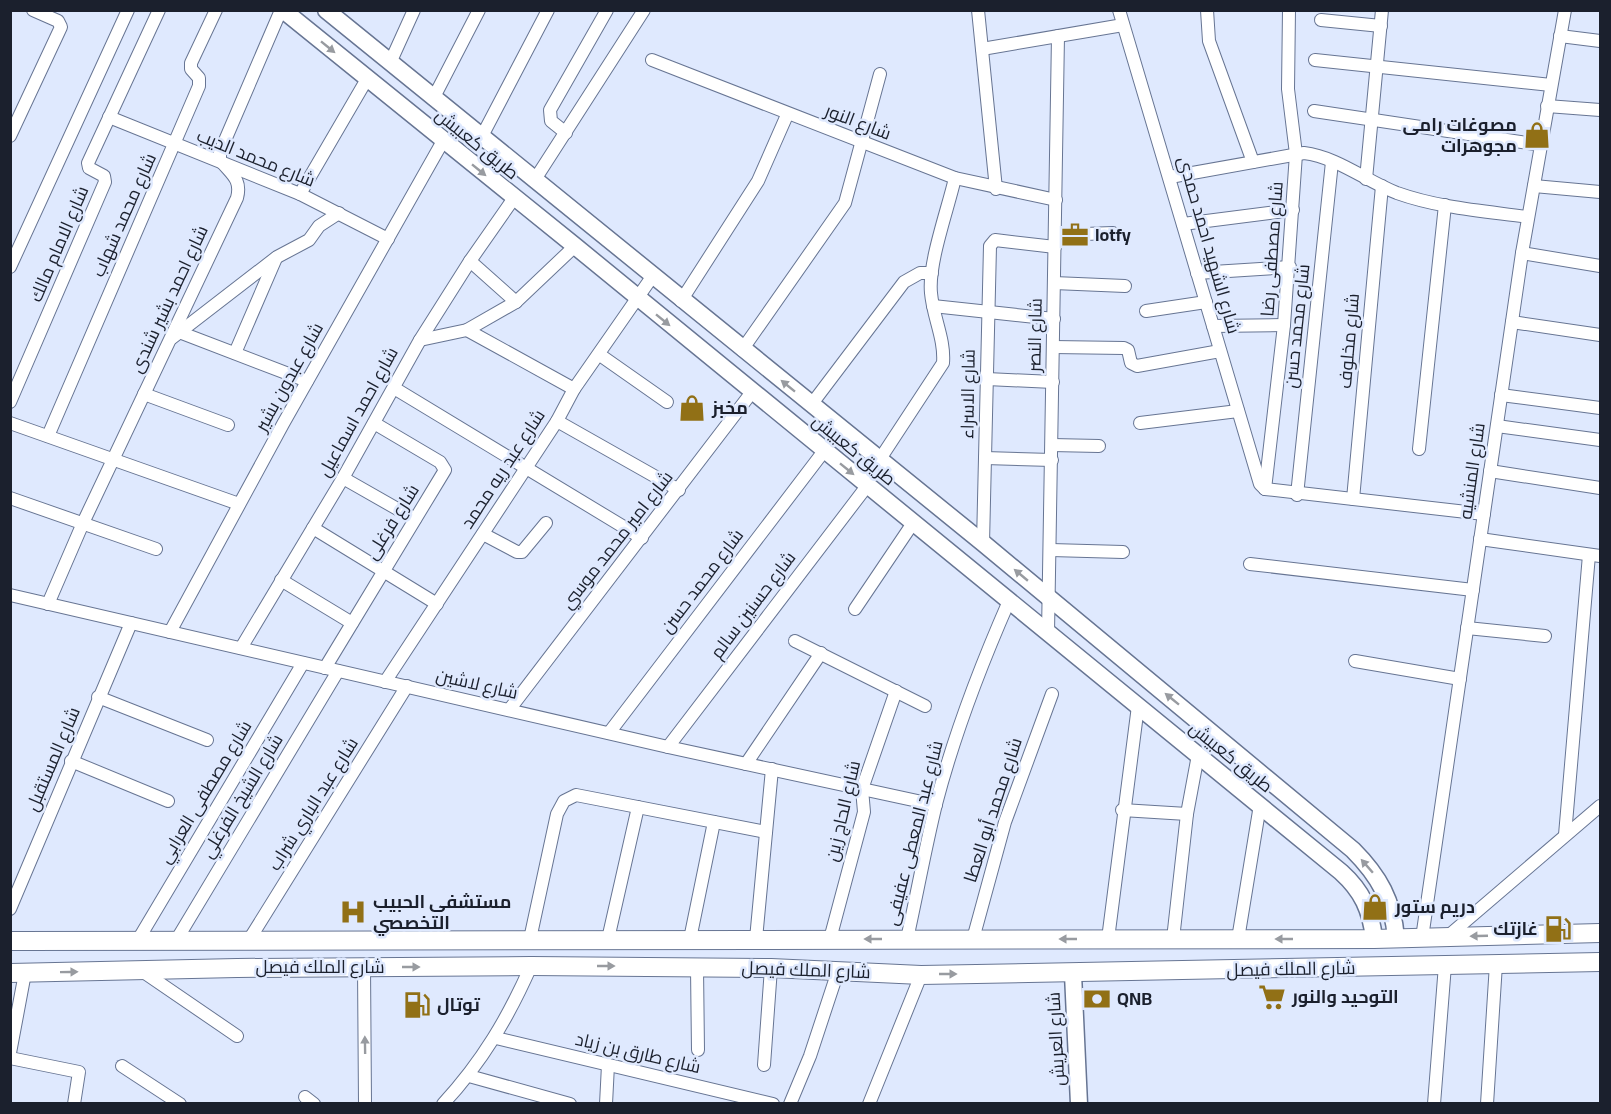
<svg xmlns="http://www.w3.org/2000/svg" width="1611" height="1114" viewBox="0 0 1611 1114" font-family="Georgia,Cairo,serif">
<rect width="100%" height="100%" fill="#dfe9fe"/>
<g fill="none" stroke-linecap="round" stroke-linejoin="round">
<defs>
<g id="street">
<polyline points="978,10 996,189"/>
<polyline points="1119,10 1260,484 1265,489"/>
<polyline points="1207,10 1209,41 1253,162"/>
<polyline points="1321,20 1381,26"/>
<polyline points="1560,36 1600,41"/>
<polyline points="982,49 1123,25"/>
<polyline points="652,60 955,178 1056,200"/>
<polyline points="1315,60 1551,85"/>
<polyline points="390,63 414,10"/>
<polyline points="433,99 479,10"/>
<polyline points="1547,106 1600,110"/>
<polyline points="1314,111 1541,145"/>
<polyline points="109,117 300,194 388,239"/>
<polyline points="566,133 551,121 550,110 607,10"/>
<polyline points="10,136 61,27 58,21 33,10"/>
<polyline points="481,138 548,10"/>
<path d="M1170,177L1304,153C1337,157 1366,181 1397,193C1439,208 1484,211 1528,217"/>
<polyline points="1366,179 1382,10"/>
<polyline points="534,181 644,10"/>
<polyline points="1534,186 1600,192"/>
<polyline points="300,194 367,79"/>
<polyline points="1183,224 1293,210"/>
<polyline points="1055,235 1113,233"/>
<polyline points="1522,253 1600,266"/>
<polyline points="470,261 516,302"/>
<polyline points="10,267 128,10"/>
<polyline points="1197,273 1290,267"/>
<polyline points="1054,283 1125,286"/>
<polyline points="681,301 758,181 787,115"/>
<polyline points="933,306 1054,319"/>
<polyline points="1146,311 1206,302"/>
<polyline points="1512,322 1600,335"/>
<polyline points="1213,326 1284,325"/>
<polyline points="467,330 574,389"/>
<polyline points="179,332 307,381"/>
<polyline points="172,338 277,257 309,240 319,226 339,213"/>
<polyline points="420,340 467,330 516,302 575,246"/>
<polyline points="1053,347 1124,348 1128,350 1131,363 1137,366 1220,351"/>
<polyline points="742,350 845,203 880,74"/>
<polyline points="235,353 276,258"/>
<polyline points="600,355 667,402"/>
<polyline points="987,379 1053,382"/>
<polyline points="394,388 642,538"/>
<polyline points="144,394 228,425"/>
<polyline points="1501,395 1600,408"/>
<polyline points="10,402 105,182 104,176 89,168 88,163 159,10"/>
<polyline points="811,405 904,282 920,273 932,273"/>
<polyline points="557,421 679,490"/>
<polyline points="10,423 239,504"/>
<polyline points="1140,423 1238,411"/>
<polyline points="1497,426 1600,440"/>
<polyline points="48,436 199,86 199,78 191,69 191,63 216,10"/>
<polyline points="1052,445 1099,446"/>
<polyline points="1419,449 1445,205"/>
<polyline points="985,458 1052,460"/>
<path d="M880,459L943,363C945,339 933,317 931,293C928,263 948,209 955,178"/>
<polyline points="1490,471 1600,488"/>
<polyline points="343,478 415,519"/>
<polyline points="1265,489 1284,325 1296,154 1288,89 1289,10"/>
<polyline points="1265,489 1484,514"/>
<polyline points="1297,495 1332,162"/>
<polyline points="10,498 156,549"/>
<polyline points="1353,499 1382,186"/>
<polyline points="313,528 437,604"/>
<polyline points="483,534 517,552 522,552 546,523"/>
<polyline points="1480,539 1600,556"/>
<polyline points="983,543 990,246 995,240 1055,247"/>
<polyline points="1051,550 1123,552"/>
<polyline points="1250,564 1473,590"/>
<polyline points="281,580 352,623"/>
<polyline points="10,595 668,747 936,805"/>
<path d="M48,604L83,523L237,198C242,179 231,174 220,160V152L281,10"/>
<polyline points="855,609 913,523"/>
<polyline points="1467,628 1545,636"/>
<polyline points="170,632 283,424 443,141"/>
<polyline points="1048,633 1058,36"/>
<polyline points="795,641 925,706"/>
<polyline points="241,648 343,478 420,340 470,261 514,198"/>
<polyline points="1355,661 1460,679"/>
<polyline points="325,668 445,470 440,462 374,423"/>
<polyline points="385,682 557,421 574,389 652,277"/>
<polyline points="98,697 207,740"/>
<polyline points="509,710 752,392"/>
<polyline points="609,733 824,451"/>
<polyline points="668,747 867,486"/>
<polyline points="71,761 168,801"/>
<polyline points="746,764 821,653"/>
<polyline points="1122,810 1187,814"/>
<polyline points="1565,835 1589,555"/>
<polyline points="10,909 131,623"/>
<polyline points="1447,937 1600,806"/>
<polyline points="1422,938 1522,253 1565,10"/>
<polyline points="177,939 338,671"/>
<polyline points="530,939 557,814 564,801 576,795 766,832"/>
<polyline points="608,939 638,807"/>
<polyline points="690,939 714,822"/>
<polyline points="756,939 772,769"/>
<polyline points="830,939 864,812 862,789 896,691"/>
<path d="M907,939C917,894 925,849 936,804C954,735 980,667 1009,601"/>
<polyline points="973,939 1005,822 1052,694"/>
<polyline points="1108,939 1138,706"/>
<polyline points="1173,939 1187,814 1198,755"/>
<polyline points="1238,939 1260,805"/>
<polyline points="138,940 303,663"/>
<polyline points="249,940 407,686"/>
<polyline points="364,967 365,1104"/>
<polyline points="697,968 698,1050"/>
<polyline points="142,971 237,1036"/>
<polyline points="496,1038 773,1104"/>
<polyline points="10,1053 25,973"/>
<polyline points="10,1058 79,1072 74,1104"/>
<polyline points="764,1065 771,968"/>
<polyline points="122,1066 180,1104"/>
<polyline points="469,1076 570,1104"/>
<polyline points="305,1097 314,1104"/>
<path d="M443,1104C482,1062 508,1018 531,966"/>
<polyline points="606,1104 608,1065"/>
<polyline points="790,1104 810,1056 838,971"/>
<polyline points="869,1104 921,975"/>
<polyline points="1434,1104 1445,965"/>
<polyline points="1487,1104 1496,964"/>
</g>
<g id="secondary">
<path d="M283,10L575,246L1341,872C1362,891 1371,910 1374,939"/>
<path d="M326,10L983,543L1353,850C1379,876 1393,901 1396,938"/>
<polyline points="1073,974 1079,1104"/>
</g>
<g id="primary">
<polyline points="10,941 1374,939 1600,933"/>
<polyline points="10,973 237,968 531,966 771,968 921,975 1600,962"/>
</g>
</defs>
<use href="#street" stroke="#677593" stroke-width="14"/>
<use href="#secondary" stroke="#677593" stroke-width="19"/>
<use href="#primary" stroke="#677593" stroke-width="20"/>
<use href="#street" stroke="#fff" stroke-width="12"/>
<use href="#secondary" stroke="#fff" stroke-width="16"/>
<use href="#primary" stroke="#fff" stroke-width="18"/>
</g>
<defs><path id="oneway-solid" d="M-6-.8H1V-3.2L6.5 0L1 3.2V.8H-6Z" transform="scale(1.5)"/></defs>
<g fill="#989ba0">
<use href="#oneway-solid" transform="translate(328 47) rotate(39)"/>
<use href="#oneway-solid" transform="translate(479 170) rotate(39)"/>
<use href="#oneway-solid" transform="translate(663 320) rotate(39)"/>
<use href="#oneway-solid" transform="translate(788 386) rotate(-141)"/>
<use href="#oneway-solid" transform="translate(847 469) rotate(39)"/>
<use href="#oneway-solid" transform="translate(1021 575) rotate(-140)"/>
<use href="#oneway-solid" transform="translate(1172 699) rotate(-141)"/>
<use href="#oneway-solid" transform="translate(1367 866) rotate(-131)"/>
<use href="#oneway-solid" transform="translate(1479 936) rotate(178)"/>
<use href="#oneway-solid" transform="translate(873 939) rotate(180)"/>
<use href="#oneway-solid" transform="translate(1068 939) rotate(-180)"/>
<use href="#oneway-solid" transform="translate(1284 939) rotate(-180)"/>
<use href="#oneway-solid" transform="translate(606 966)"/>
<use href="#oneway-solid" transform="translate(411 967)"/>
<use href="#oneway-solid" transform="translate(69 972) rotate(-1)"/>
<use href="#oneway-solid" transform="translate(948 974)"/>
<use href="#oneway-solid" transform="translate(365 1045) rotate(-91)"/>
</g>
<defs>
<symbol id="shop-bare" viewBox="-9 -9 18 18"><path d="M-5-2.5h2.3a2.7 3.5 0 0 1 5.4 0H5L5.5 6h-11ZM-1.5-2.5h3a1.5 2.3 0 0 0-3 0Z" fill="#917016" stroke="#dfe9fe" stroke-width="2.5" paint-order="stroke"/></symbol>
<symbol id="office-bare" viewBox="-9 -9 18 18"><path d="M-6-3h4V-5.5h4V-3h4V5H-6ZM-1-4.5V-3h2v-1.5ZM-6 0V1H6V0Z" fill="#917016" stroke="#dfe9fe" stroke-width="2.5" paint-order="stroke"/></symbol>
<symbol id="hospital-bare" viewBox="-9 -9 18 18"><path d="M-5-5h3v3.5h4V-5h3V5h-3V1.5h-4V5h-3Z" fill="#917016" stroke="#dfe9fe" stroke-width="2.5" paint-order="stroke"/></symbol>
<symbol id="fuel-bare" viewBox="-9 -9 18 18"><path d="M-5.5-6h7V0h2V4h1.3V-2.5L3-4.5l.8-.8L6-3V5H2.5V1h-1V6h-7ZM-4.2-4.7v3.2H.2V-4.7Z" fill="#917016" stroke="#dfe9fe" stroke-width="2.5" paint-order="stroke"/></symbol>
<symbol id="supermarket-bare" viewBox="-9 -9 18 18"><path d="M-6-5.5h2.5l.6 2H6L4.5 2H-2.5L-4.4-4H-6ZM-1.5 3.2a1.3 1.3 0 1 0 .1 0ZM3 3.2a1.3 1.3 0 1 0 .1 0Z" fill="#917016" stroke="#dfe9fe" stroke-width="2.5" paint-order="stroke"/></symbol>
<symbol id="bank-bare" viewBox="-9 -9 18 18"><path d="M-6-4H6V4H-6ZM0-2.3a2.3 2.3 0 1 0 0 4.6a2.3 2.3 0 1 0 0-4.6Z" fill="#917016" stroke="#dfe9fe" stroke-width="2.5" paint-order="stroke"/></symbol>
</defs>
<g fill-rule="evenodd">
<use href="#shop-bare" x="1518" y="116" width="38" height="38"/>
<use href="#office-bare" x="1056" y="216" width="38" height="38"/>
<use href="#shop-bare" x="673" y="389" width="38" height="38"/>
<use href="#shop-bare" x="1356" y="888" width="38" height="38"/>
<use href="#hospital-bare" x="334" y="893" width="38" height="38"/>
<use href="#fuel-bare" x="1539" y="910" width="38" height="38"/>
<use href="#supermarket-bare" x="1253" y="978" width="38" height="38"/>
<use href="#bank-bare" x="1078" y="980" width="38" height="38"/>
<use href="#fuel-bare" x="398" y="986" width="38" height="38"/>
</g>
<g text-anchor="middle" stroke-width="5" stroke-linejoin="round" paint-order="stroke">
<g font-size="18" fill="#1b202d" stroke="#dfe9fe">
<text transform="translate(858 122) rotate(21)" y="6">شارع النور</text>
<text transform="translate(477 144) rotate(39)" y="6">طريق كعبيش</text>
<text transform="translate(256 158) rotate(22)" y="6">شارع محمد الديب</text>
<text transform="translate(124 215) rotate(-66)" y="6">شارع محمد شهاب</text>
<text transform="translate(59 244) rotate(-67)" y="6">شارع الامام مالك</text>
<text transform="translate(1209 245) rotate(74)" y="6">شارع الشهيد احمد حمدى</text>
<text transform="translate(1272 249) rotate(-86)" y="6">شارع مصطفى رضا</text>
<text transform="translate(169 299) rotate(-65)" y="6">شارع احمد بشير شندى</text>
<text transform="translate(1297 326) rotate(-84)" y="6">شارع محمد حسن</text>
<text transform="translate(1035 335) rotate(-89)" y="6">شارع النصر</text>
<text transform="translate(1349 341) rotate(-85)" y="6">شارع مخلوف</text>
<text transform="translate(289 377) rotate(-61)" y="6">شارع عبدون بشير</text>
<text transform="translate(968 394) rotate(-89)" y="6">شارع الاسراء</text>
<text transform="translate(358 412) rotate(-61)" y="6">شارع احمد اسماعيل</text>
<text transform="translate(854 450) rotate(39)" y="6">طريق كعبيش</text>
<text transform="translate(503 469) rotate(-57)" y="6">شارع عبد ريه محمد</text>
<text transform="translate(1472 471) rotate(-82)" y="6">شارع المنشيه</text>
<text transform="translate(392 522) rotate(-58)" y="6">شارع فرغلى</text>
<text transform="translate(617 540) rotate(-52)" y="6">شارع امير محمد موسي</text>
<text transform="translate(702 581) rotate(-53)" y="6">شارع محمد حسن</text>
<text transform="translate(753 605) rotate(-53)" y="6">شارع حسنين سالم</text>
<text transform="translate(477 684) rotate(13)" y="6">شارع لاشين</text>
<text transform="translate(1231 757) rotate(39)" y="6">طريق كعبيش</text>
<text transform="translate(53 759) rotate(-67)" y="6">شارع المستقبل</text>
<text transform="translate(205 792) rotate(-59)" y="6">شارع مصطفى العرابي</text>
<text transform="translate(242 796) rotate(-59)" y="6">شارع الشيخ الفرغلي</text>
<text transform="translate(313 804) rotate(-58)" y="6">شارع عبد الباري شراب</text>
<text transform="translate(993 810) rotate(-72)" y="6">شارع محمد أبو العطا</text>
<text transform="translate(843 811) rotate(-77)" y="6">شارع الحاج زين</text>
<text transform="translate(914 833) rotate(-76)" y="6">شارع عبد المعطى عفيفى</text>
<text x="320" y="973">شارع الملك فيصل</text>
<text transform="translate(1291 969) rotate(-1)" y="6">شارع الملك فيصل</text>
<text transform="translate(806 970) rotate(2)" y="6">شارع الملك فيصل</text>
<text transform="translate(1056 1039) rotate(-93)" y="6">شارع العريش</text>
<text transform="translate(638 1053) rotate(13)" y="6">شارع طارق بن زياد</text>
</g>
<g font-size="18" font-weight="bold" fill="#1b202d" stroke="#dfe9fe" text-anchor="start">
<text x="1517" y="131" text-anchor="end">مصوغات رامى<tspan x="1517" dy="21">مجوهرات</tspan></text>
<text x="1095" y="241">lotfy</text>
<text x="712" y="414">مخبز</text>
<text x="373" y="908">مستشفى الحبيب<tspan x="373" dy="21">التخصصي</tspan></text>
<text x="1395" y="913">دريم ستور</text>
<text x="1538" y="935" text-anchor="end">غازتك</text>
<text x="1292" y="1003">التوحيد والنور</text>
<text x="1117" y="1005">QNB</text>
<text x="437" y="1011">توتال</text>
</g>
</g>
<rect width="1611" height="1114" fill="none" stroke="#1b202d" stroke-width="24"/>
</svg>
